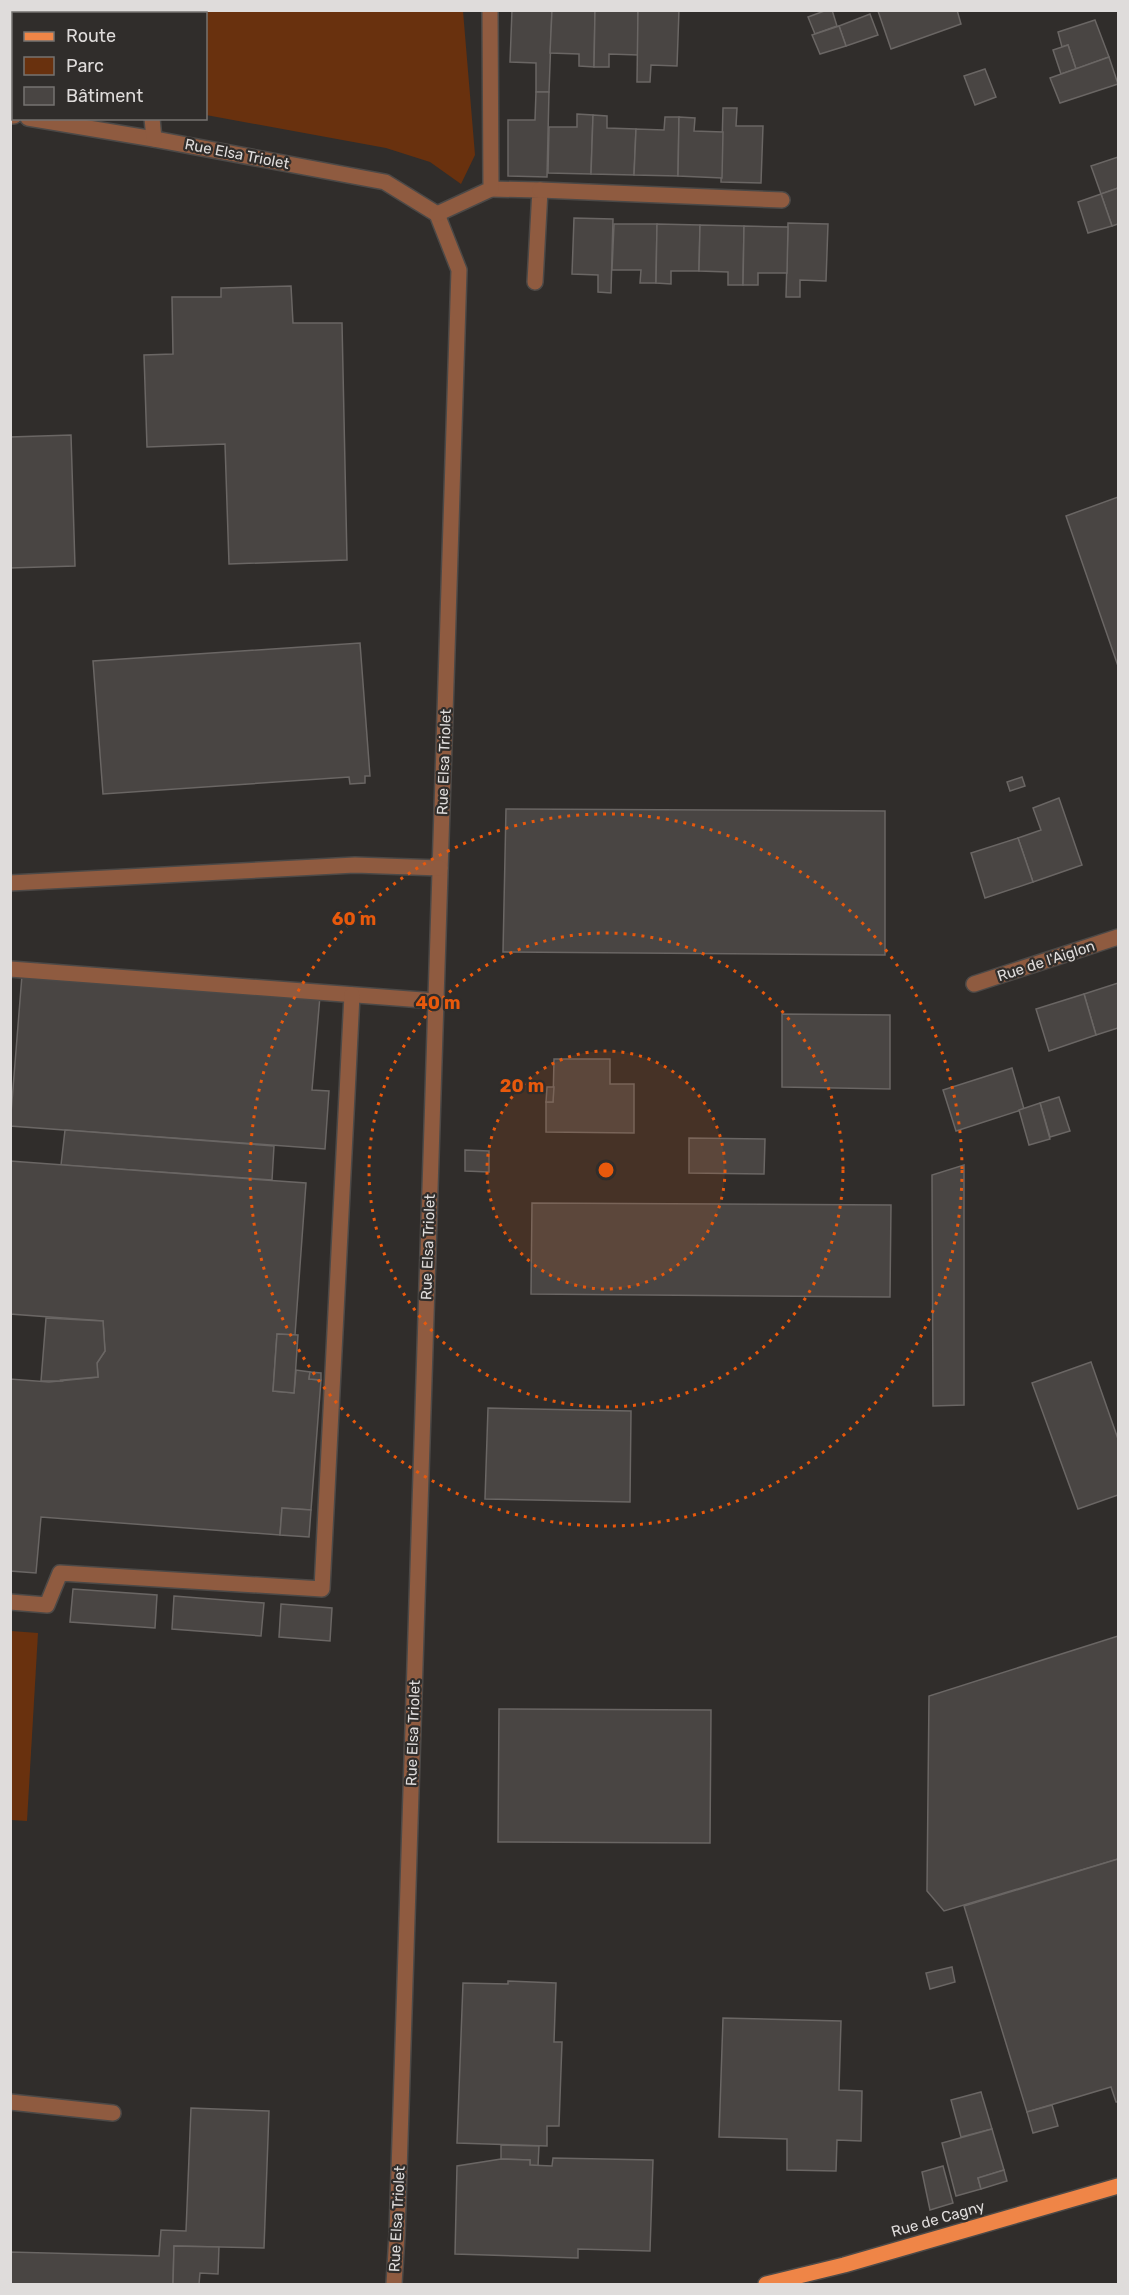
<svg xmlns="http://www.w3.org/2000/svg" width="1129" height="2295" viewBox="0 0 1129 2295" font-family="Rubik,sans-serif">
<rect width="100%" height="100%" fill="#302d2b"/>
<g fill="#69310e">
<polygon points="168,11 463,11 475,155 461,184 430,162 386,148 206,115 206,14 168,13"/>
<polygon points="11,1631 38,1633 27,1821 11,1820"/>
</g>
<g fill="#494543" stroke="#6a6664" stroke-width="1.5">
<polygon points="10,10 58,10 58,14 14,14 13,51"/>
<polygon points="512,10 552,10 549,92 536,92 536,63 510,62"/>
<polygon points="552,10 595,10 594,67 579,66 579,54 550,53"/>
<polygon points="595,10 638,10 638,55 609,54 609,67 594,67"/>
<polygon points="638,10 679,10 677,66 651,65 650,82 637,82"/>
<polygon points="827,10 832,10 837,26 815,34 808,17"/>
<polygon points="957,10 961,24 891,49 878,11"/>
<polygon points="870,14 878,35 846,46 839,26"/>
<polygon points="1095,20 1109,57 1076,69 1068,45 1062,47 1058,32"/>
<polygon points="839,26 846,46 820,54 812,35"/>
<polygon points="1068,45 1076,69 1061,74 1053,50"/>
<polygon points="1109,57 1118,84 1060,103 1050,78"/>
<polygon points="985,69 996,97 975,105 964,76"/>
<polygon points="536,92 549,92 547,177 508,176 508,120 535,120"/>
<polygon points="723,108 737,108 736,126 763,126 761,183 721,182"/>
<polygon points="577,114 593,115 591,174 548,173 549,127 577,127"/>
<polygon points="593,115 607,116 607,128 636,129 634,175 591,174"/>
<polygon points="665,117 679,117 678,176 634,175 636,129 664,130"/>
<polygon points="679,117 695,118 694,131 723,132 722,178 678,176"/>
<polygon points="1118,157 1118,188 1101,194 1091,166"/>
<polygon points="1118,188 1118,224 1112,226 1101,194"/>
<polygon points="1101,194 1112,226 1088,233 1078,202"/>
<polygon points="574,218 613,219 611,293 598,292 598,275 572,274"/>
<polygon points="788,223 828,224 826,281 800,280 800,297 786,297"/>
<polygon points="614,224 657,224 656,283 640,283 641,270 612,270"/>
<polygon points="657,224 700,225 699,271 671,271 671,284 656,283"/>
<polygon points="700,225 744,226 743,285 728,285 728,272 699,271"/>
<polygon points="744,226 788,227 787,273 758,273 758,285 743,285"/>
<polygon points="291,286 293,323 342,323 347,560 229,564 225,444 147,447 144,355 173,354 172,297 221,297 221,288"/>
<polygon points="71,435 75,566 10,568 10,437"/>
<polygon points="1118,497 1118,666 1066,516"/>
<polygon points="360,643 370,776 365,776 365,783 350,784 349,777 103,794 93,661"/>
<polygon points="1022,777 1025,786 1010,791 1007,782"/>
<polygon points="1059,798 1082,865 1033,882 1018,838 1041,830 1033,808"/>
<polygon points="506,809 885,811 885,955 503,952"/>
<polygon points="1018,838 1033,882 985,898 971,853"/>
<polygon points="22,975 320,996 312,1090 329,1091 325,1149 10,1126"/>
<polygon points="1118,983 1118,1028 1096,1035 1084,994"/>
<polygon points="1084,994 1096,1035 1049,1051 1036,1009"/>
<polygon points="782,1014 890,1015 890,1089 782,1087"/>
<polygon points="554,1059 610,1059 610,1084 634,1084 634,1133 546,1132 546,1102 553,1102"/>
<polygon points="1012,1068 1024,1109 956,1131 943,1090"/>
<polygon points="547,1087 554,1087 553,1102 546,1102"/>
<polygon points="1059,1097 1070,1131 1050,1137 1040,1103"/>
<polygon points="1040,1103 1050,1139 1029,1145 1019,1110"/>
<polygon points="65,1130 274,1146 272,1180 61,1165"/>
<polygon points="689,1138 765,1139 764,1174 689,1173"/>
<polygon points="465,1150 489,1151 489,1172 465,1171"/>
<polygon points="10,1161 306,1183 295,1335 277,1334 273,1391 294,1393 296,1370 310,1372 309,1379 321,1380 311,1510 282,1508 280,1535 41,1517 36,1573 10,1571 10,1379 49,1382 98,1377 97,1363 105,1351 103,1321 10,1314"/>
<polygon points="964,1165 964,1405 933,1406 932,1175"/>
<polygon points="532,1203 891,1205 890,1297 531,1294"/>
<polygon points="46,1318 103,1321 105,1351 97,1363 98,1377 61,1380 62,1381 41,1381"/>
<polygon points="277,1334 298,1335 294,1393 273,1391"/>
<polygon points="1091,1362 1118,1439 1118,1495 1078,1509 1032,1383"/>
<polygon points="310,1372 321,1373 321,1380 309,1379"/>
<polygon points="488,1408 631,1411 630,1502 485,1499"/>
<polygon points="282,1508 311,1510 309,1537 280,1535"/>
<polygon points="73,1589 157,1595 155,1628 70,1622"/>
<polygon points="174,1596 264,1603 261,1636 172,1629"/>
<polygon points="281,1604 332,1608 330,1641 279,1637"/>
<polygon points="1118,1636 1118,1859 944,1911 927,1891 929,1696"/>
<polygon points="499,1709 711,1710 710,1843 498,1842"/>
<polygon points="1118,1859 1118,2102 1116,2102 1111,2087 1027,2112 964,1906"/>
<polygon points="952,1967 955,1982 930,1989 926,1973"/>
<polygon points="508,1981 556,1983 554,2042 562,2042 559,2126 547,2126 547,2146 457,2143 463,1983 508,1984"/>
<polygon points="723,2018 841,2021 839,2090 862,2091 861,2141 837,2140 836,2171 787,2170 787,2139 719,2137"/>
<polygon points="981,2092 992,2129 961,2137 951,2100"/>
<polygon points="1052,2105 1058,2126 1033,2133 1027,2112"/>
<polygon points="191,2108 269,2111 264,2248 174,2246 173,2284 10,2284 10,2252 159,2256 161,2230 186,2231"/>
<polygon points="992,2129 1004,2170 978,2178 981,2189 956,2196 942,2143"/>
<polygon points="501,2145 539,2146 538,2166 530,2165 530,2160 501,2159"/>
<polygon points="553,2158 653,2160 650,2251 578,2249 578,2258 455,2254 457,2166 501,2159 530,2160 530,2165 552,2166"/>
<polygon points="943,2166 953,2203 930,2210 922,2172"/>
<polygon points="1004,2170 1007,2181 981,2189 978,2178"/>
<polygon points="174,2246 219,2247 218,2274 200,2273 199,2284 173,2284"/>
</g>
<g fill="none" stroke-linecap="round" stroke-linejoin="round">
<defs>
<g id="minor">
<polyline points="142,10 142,14"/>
<polyline points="10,116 14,116"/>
<polyline points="28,118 154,139 385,182 437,214 459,270 397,2235 394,2284"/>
<polyline points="152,118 154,139"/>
<polyline points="491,189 540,190 535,282"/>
<polyline points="540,190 782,200"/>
<polyline points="437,214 491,189 490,10"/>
<polyline points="10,883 355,865 440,868"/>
<polyline points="10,969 436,1001"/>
<polyline points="974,984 1118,937"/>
<polyline points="10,1602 47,1605 60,1573 322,1589 352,995"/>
<polyline points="10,2102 113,2113"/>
</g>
<polyline id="major" points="766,2284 844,2265 1118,2186"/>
</defs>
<use href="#minor" stroke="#4c4947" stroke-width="18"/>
<use href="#major" stroke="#4c4947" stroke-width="18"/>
<use href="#minor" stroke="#8f5b40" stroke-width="15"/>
<use href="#major" stroke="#ef8547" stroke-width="15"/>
</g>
<circle cx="606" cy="1170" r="119" fill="#e8590c" fill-opacity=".12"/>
<g fill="none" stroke="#e8590c" stroke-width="3" stroke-dasharray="3 6">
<circle cx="606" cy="1170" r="119"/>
<circle cx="606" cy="1170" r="237"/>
<circle cx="606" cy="1170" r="356"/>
</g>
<g text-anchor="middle" stroke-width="4.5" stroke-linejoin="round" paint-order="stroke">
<g font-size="15" fill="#dfdcdb" stroke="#302d2b">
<text transform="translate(237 154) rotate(11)" y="5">Rue Elsa Triolet</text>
<text transform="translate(444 762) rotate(-88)" y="5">Rue Elsa Triolet</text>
<text transform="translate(1046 961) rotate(-18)" y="5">Rue de l'Aiglon</text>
<text transform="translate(428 1247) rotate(-88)" y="5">Rue Elsa Triolet</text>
<text transform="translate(413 1733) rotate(-88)" y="5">Rue Elsa Triolet</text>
<text transform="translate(397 2219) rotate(-87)" y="5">Rue Elsa Triolet</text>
<text transform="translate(938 2219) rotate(-16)" y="5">Rue de Cagny</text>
</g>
</g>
<circle cx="606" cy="1170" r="9" fill="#e8590c" stroke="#302d2b" stroke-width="3"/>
<g font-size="18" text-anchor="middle" font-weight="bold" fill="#e8590c" stroke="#302d2b" stroke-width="4.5" stroke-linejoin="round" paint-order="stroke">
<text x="354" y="925">60 m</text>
<text x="438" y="1009">40 m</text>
<text x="522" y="1092">20 m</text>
</g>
<rect width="1129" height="2295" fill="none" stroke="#dfdcdb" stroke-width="24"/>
<rect x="12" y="12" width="195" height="108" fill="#302d2b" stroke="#767371" stroke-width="1.5"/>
<rect x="24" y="32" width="30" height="9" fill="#ef8547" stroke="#767371" stroke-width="1.5"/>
<text x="66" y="42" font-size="18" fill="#dfdcdb">Route</text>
<rect x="24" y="57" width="30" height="18" fill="#69310e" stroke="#767371" stroke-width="1.5"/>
<text x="66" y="72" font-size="18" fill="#dfdcdb">Parc</text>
<rect x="24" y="87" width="30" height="18" fill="#494543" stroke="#767371" stroke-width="1.5"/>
<text x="66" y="102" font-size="18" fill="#dfdcdb">Bâtiment</text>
</svg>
